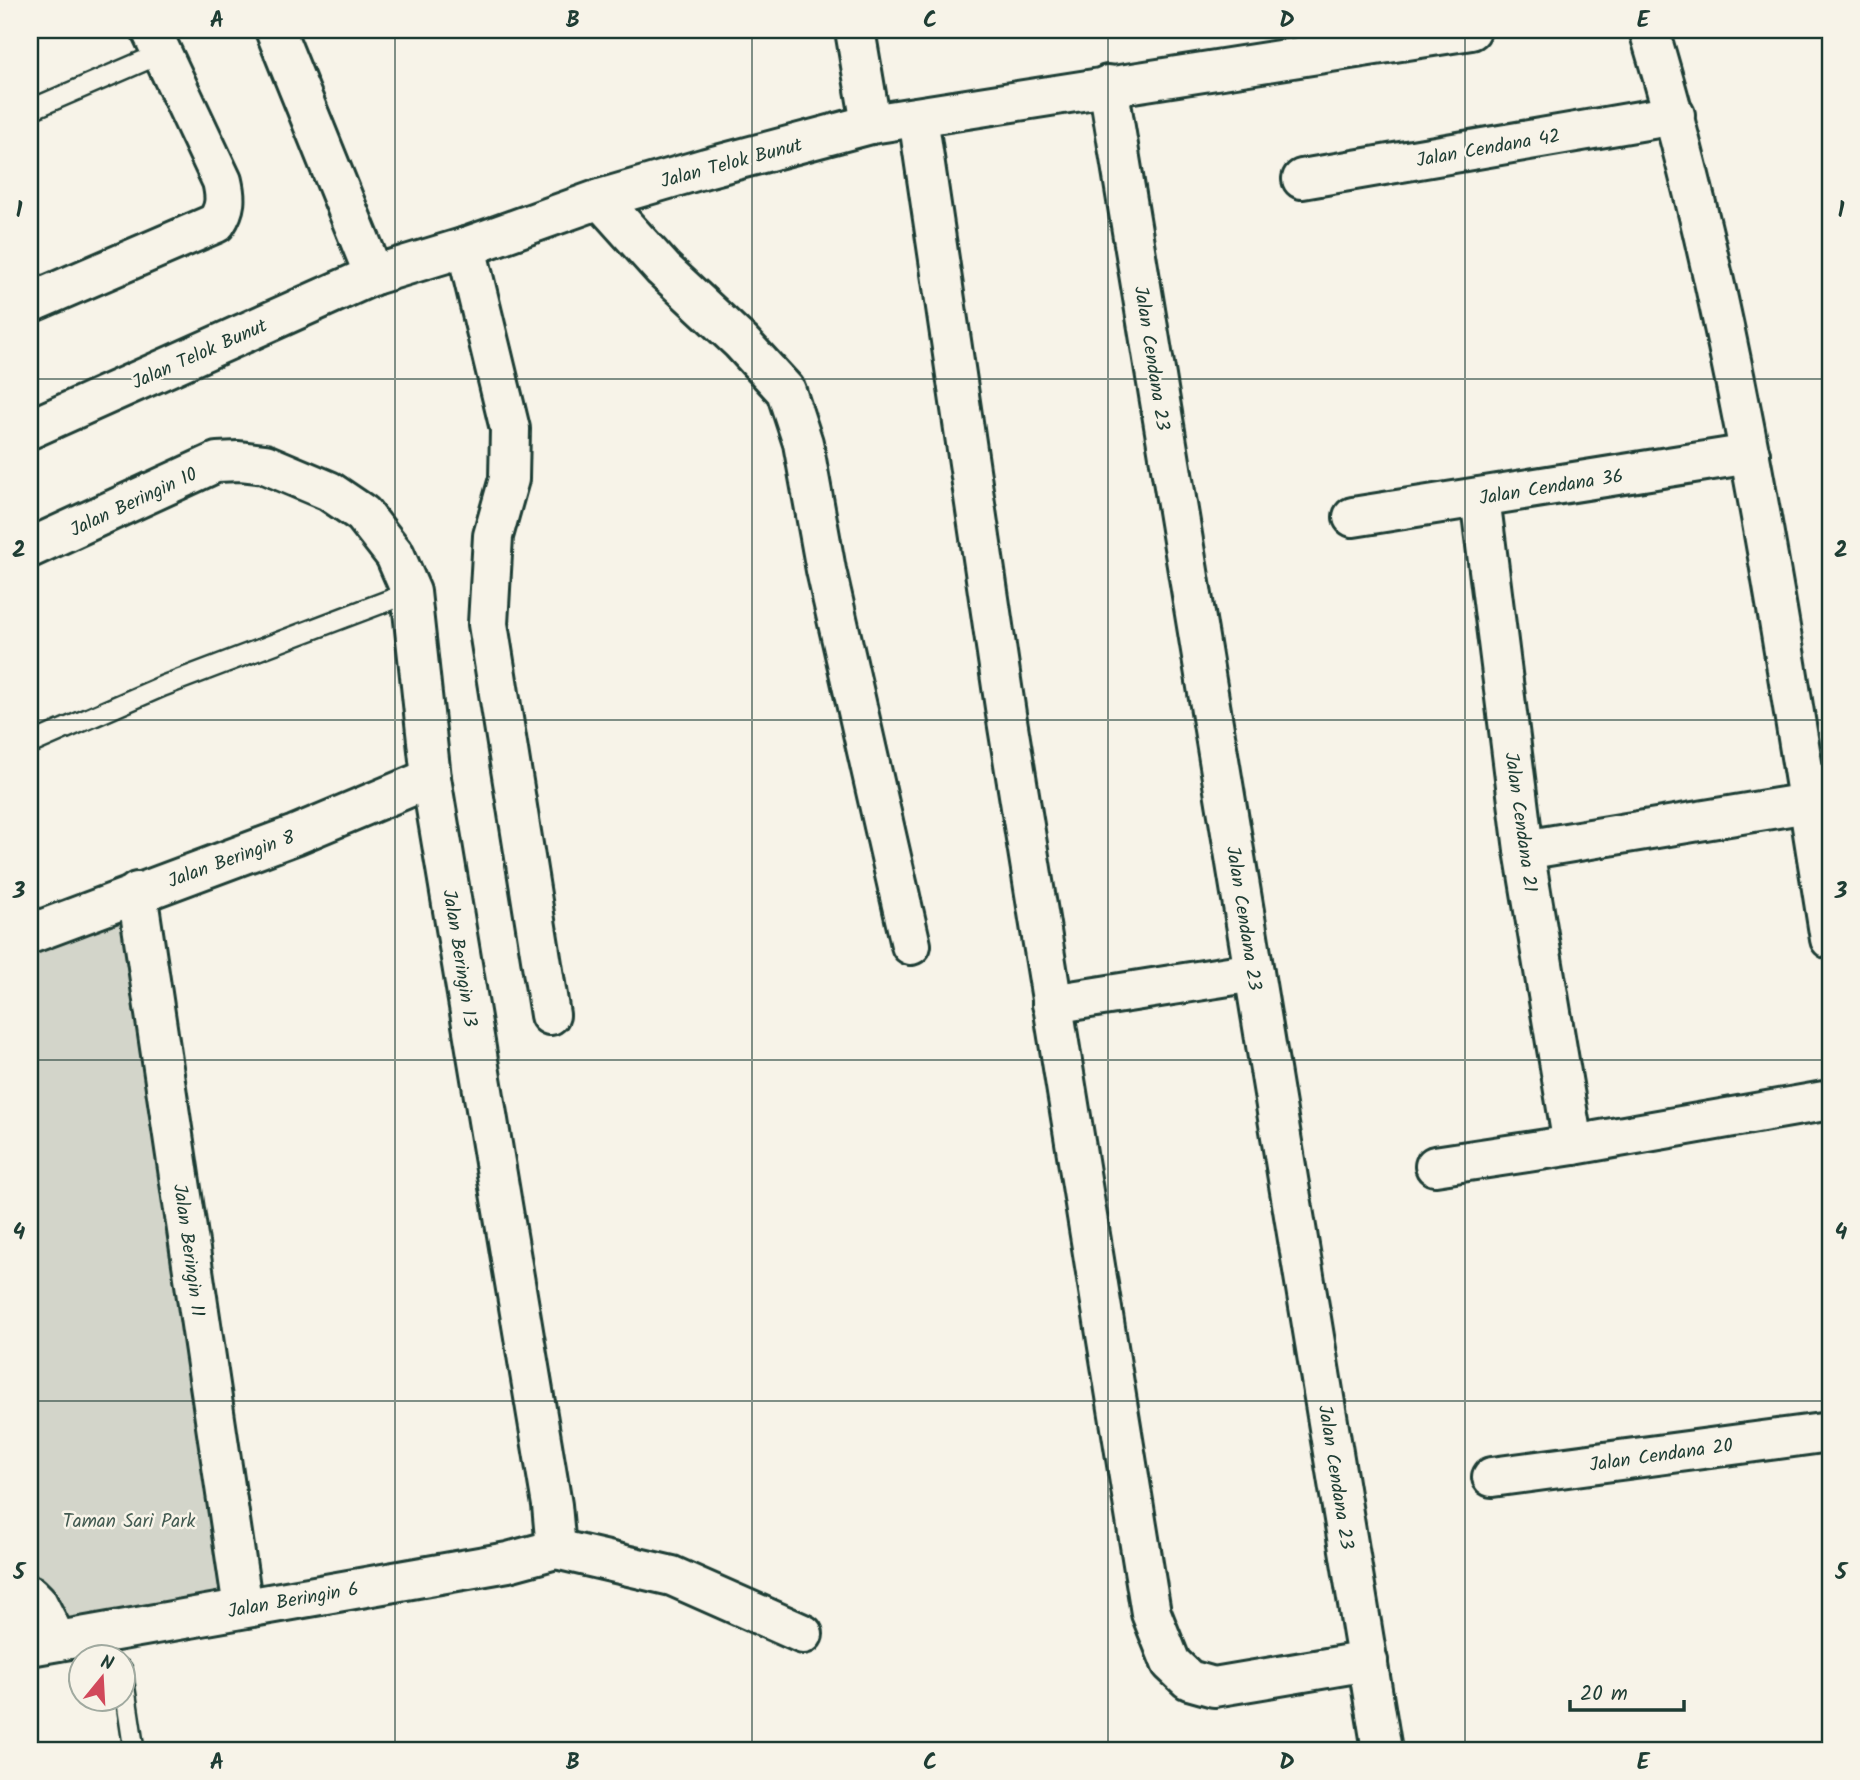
<svg xmlns="http://www.w3.org/2000/svg" width="1860" height="1780" viewBox="0 0 1860 1780" font-family="Kalam,sans-serif">
<rect width="100%" height="100%" fill="#f7f3e8"/>
<filter id="ink" filterUnits="userSpaceOnUse"><feTurbulence type="fractalNoise" baseFrequency=".0143" numOctaves="2"/><feDisplacementMap in="SourceGraphic" scale="14" xChannelSelector="R" yChannelSelector="G"/><feConvolveMatrix kernelMatrix="1 2 1 2 8 2 1 2 1" color-interpolation-filters="sRGB"/></filter>
<g filter="url(#ink)">
<polygon fill="#d3d5ca" stroke="#79897f" stroke-width="2" points="132,899 242,1600 54,1634 30,1581 30,940"/>
<g fill="none" stroke-linecap="round" stroke-linejoin="round">
<defs>
<g id="lane">
<polyline points="30,110 162,53"/>
<polyline points="30,744 163,686 411,592"/>
<polyline points="122,1670 134,1750"/>
</g>
<g id="street">
<polyline points="275,30 374,275"/>
<polyline points="855,30 871,124"/>
<path d="M1649,30C1738,326 1781,634 1830,939"/>
<polyline points="1108,85 1382,1750"/>
<polyline points="918,117 1006,714 1151,1613 1171,1663 1189,1680 1214,1687 1368,1661"/>
<polyline points="1302,179 1675,115"/>
<polyline points="600,199 663,269 741,342 786,391 803,443 826,570 911,945"/>
<polyline points="466,247 510,429 509,479 493,536 488,624 550,1015"/>
<path d="M30,303L216,223C226,208 226,198 222,181L151,30"/>
<polyline points="1480,497 1524,850 1573,1145"/>
<polyline points="1353,517 1750,454"/>
<polyline points="30,548 217,462 239,461 265,464 329,491 363,514 395,555 411,592 431,778 552,1505 556,1549"/>
<polyline points="1524,850 1808,803"/>
<polyline points="137,892 243,1608"/>
<polyline points="30,934 295,835 431,778"/>
<polyline points="1052,1004 1254,972"/>
<polyline points="1435,1166 1573,1145 1830,1100"/>
<polyline points="1492,1477 1830,1432"/>
<polyline points="30,1595 37,1602 57,1641"/>
<polyline points="30,1646 508,1562 556,1549 672,1576 803,1634"/>
</g>
<polyline id="secondary" points="30,429 374,275 466,247 600,199 706,168 871,124 1471,30"/>
</defs>
<use href="#lane" stroke="#1f3d34" stroke-width="24"/>
<use href="#street" stroke="#1f3d34" stroke-width="44"/>
<use href="#secondary" stroke="#1f3d34" stroke-width="44"/>
<use href="#lane" stroke="#f7f3e8" stroke-width="19"/>
<use href="#street" stroke="#f7f3e8" stroke-width="38"/>
<use href="#secondary" stroke="#f7f3e8" stroke-width="38"/>
</g>
</g>
<path fill="none" stroke="#1f3d34" stroke-width="2" stroke-opacity="0.55" d="M395,30V1750M752,30V1750M1108,30V1750M1465,30V1750M30,379H1830M30,720H1830M30,1060H1830M30,1401H1830"/>
<g text-anchor="middle" stroke-width="5" stroke-linejoin="round" paint-order="stroke">
<g font-size="19" fill="#1f3d34" stroke="#f7f3e8">
<text transform="translate(1488 147) rotate(-10)" y="7">Jalan Cendana 42</text>
<text transform="translate(731 162) rotate(-15)" y="7">Jalan Telok Bunut</text>
<text transform="translate(199 353) rotate(-24)" y="7">Jalan Telok Bunut</text>
<text transform="translate(1153 358) rotate(81)" y="7">Jalan Cendana 23</text>
<text transform="translate(1551 486) rotate(-9)" y="7">Jalan Cendana 36</text>
<text transform="translate(133 501) rotate(-25)" y="7">Jalan Beringin 10</text>
<text transform="translate(1522 822) rotate(82)" y="7">Jalan Cendana 21</text>
<text transform="translate(231 858) rotate(-20)" y="7">Jalan Beringin 8</text>
<text transform="translate(1245 918) rotate(81)" y="7">Jalan Cendana 23</text>
<text transform="translate(461 958) rotate(81)" y="7">Jalan Beringin 13</text>
<text transform="translate(190 1250) rotate(82)" y="7">Jalan Beringin 11</text>
<text transform="translate(1661 1454) rotate(-8)" y="7">Jalan Cendana 20</text>
<text transform="translate(1337 1477) rotate(81)" y="7">Jalan Cendana 23</text>
<text transform="translate(293 1599) rotate(-10)" y="7">Jalan Beringin 6</text>
</g>
<g font-size="19" fill="#435b52" stroke="#f7f3e8">
<text x="129" y="1527">Taman Sari Park</text>
</g>
</g>
<rect width="1860" height="1780" fill="none" stroke="#f7f3e8" stroke-width="77"/>
<g transform="translate(102 1678) rotate(18)"><circle r="33" fill="#f7f3e8" stroke="#a1aaa0" stroke-width="2"/>
<path d="M0-5L12 26L0 18L-12 26Z" fill="#d1495b"/>
<text y="-10" font-size="19" font-weight="bold" text-anchor="middle" fill="#1f3d34">N</text>
</g>
<path d="M1570 1700v10h114v-10" fill="none" stroke="#1f3d34" stroke-width="3.5"/>
<text x="1580" y="1700" font-size="21" fill="#1f3d34" stroke="#f7f3e8" stroke-width="5" paint-order="stroke">20 m</text>
<rect x="38" y="38" width="1784" height="1704" fill="none" stroke="#1f3d34" stroke-width="2.5"/>
<g font-size="23" text-anchor="middle" font-weight="bold" fill="#1f3d34">
<text x="217" y="27">A</text>
<text x="573" y="27">B</text>
<text x="930" y="27">C</text>
<text x="1287" y="27">D</text>
<text x="1643" y="27">E</text>
<text x="19" y="217">1</text>
<text x="1841" y="217">1</text>
<text x="19" y="557">2</text>
<text x="1841" y="557">2</text>
<text x="19" y="898">3</text>
<text x="1841" y="898">3</text>
<text x="19" y="1239">4</text>
<text x="1841" y="1239">4</text>
<text x="19" y="1579">5</text>
<text x="1841" y="1579">5</text>
<text x="217" y="1769">A</text>
<text x="573" y="1769">B</text>
<text x="930" y="1769">C</text>
<text x="1287" y="1769">D</text>
<text x="1643" y="1769">E</text>
</g>
</svg>
